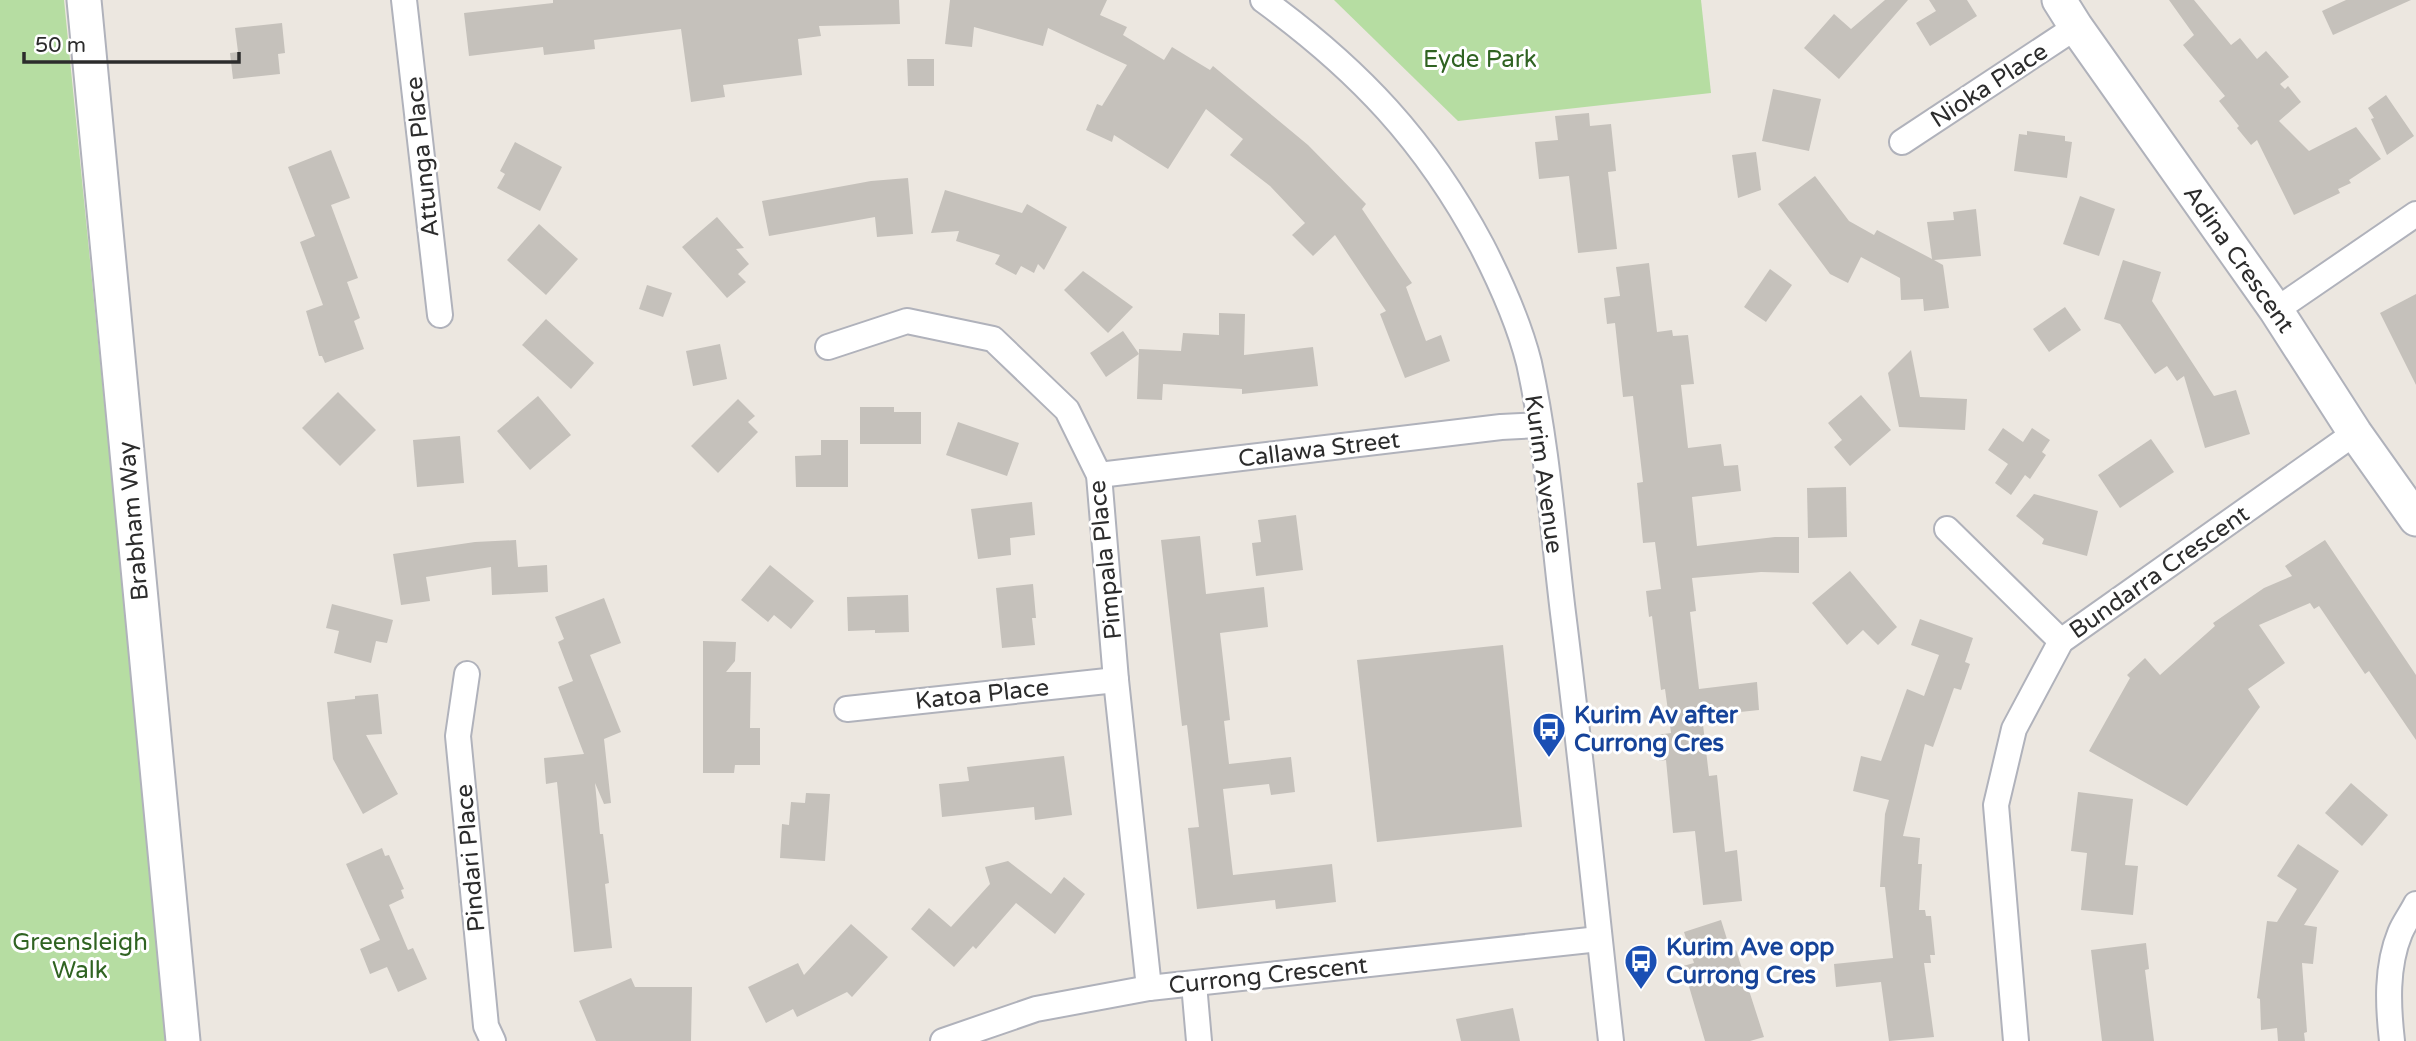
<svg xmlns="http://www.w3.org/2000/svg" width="2416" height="1041" viewBox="0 0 2416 1041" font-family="'Varela Round',sans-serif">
<rect width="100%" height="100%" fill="#ece7e0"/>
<g fill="#b6dda2">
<polygon points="0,0 64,0 168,1041 0,1041"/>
<polygon points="1334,0 1701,0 1711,93 1458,121"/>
</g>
<g fill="#c5c1bb">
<polygon points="553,0 899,0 900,24 819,26 821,36 798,39 802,75 723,85 725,97 691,102 681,29 594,40 595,49 544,55 543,47 469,56 464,13 553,3"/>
<polygon points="950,0 1107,0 1100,15 1127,27 1123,35 1164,60 1172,47 1210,70 1213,66 1308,145 1366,204 1362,209 1412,283 1406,287 1426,341 1441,335 1450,361 1405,378 1380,314 1386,311 1335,235 1313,256 1292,235 1305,223 1270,186 1230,155 1243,139 1206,109 1168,169 1114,135 1112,142 1086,130 1097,104 1102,106 1127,65 1048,28 1043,46 974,27 972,47 945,44"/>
<polygon points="1885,0 1908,0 1839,79 1804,48 1834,14 1851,29"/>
<polygon points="1929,0 1967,0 1977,16 1930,46 1916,23 1936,11"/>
<polygon points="2169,0 2194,0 2231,45 2240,38 2257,59 2266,51 2289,77 2280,84 2285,89 2288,86 2301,102 2279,121 2309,151 2356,127 2381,159 2349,180 2351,183 2338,189 2340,193 2294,215 2257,140 2251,145 2237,128 2239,126 2219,101 2225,96 2183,45 2194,35"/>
<polygon points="2346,0 2411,0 2333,35 2322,11"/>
<polygon points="282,23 285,53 278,54 280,74 233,79 230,53 238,52 235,28"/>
<polygon points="907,59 934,59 934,86 908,86"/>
<polygon points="1773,89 1821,99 1809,151 1762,141"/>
<polygon points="2386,95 2414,136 2387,155 2371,119 2374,118 2368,108"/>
<polygon points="1589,113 1590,126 1611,124 1616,171 1608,172 1617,249 1578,253 1569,176 1539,179 1535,142 1558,140 1555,116"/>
<polygon points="2027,131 2065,136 2065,141 2072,142 2067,178 2014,171 2019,134 2027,135"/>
<polygon points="515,142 562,167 540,211 497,188 505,174 500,171"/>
<polygon points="331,150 350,198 331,205 358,278 347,282 360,318 354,321 364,349 325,363 322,356 319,356 306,311 323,305 300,242 315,236 288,167"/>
<polygon points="1756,152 1761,190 1738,198 1732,155"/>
<polygon points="1815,176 1849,221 1874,235 1877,230 1932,259 1927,222 1954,220 1953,212 1976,209 1981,256 1934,260 1943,265 1949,308 1924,311 1923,299 1901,300 1900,278 1861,257 1848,283 1830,274 1778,204"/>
<polygon points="908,178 913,234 877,237 875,217 769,236 762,201 871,181"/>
<polygon points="945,190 1022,213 1027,204 1067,227 1044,270 1038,264 1034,273 1021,266 1016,275 995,264 1000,255 956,241 959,231 931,233"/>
<polygon points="2080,196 2115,209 2099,256 2063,244"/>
<polygon points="717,217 744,248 736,249 749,264 738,274 746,282 727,298 682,247"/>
<polygon points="539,224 578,259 546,295 507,260"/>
<polygon points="2123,260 2161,272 2152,301 2214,396 2236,390 2250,434 2205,448 2184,376 2177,381 2167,366 2155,374 2120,324 2104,319"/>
<polygon points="1649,263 1657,332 1672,330 1673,336 1688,335 1694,384 1681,385 1688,448 1721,444 1724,466 1738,465 1741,491 1692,497 1697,546 1775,537 1799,537 1799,573 1761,572 1692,578 1696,611 1690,612 1699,689 1757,682 1759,710 1702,716 1709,776 1717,775 1725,852 1737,850 1742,901 1703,905 1695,831 1673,833 1666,760 1659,761 1656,735 1671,733 1665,689 1661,690 1652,616 1649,617 1646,591 1661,589 1655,542 1643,543 1637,483 1643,482 1633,396 1623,397 1615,323 1607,324 1604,298 1620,296 1616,267"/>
<polygon points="1770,269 1792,285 1766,322 1744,307"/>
<polygon points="1083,271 1133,307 1108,333 1064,290"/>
<polygon points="647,285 672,293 663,317 639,309"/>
<polygon points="2416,294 2416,385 2380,313"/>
<polygon points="2065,307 2081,330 2049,352 2033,329"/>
<polygon points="1219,313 1245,314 1244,355 1313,347 1318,386 1242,394 1242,389 1163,384 1162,400 1137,399 1139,349 1181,351 1183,333 1219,335"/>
<polygon points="546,319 594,363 571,389 522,345"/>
<polygon points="1123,331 1139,354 1106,377 1090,353"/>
<polygon points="720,344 727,379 693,386 686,351"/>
<polygon points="1911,350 1920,397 1967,399 1965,430 1899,427 1888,373"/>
<polygon points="338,392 376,430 340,466 302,428"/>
<polygon points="1861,395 1891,430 1850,466 1834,447 1842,440 1828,423"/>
<polygon points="538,396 571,435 530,470 497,431"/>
<polygon points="738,399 755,416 748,422 758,432 718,473 691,446"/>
<polygon points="860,407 894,407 894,412 921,412 921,444 860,444"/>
<polygon points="958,422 1019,443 1007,476 946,455"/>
<polygon points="2003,428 2023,442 2032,428 2050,440 2042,452 2046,455 2030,479 2025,475 2011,495 1995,483 2008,464 1988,450"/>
<polygon points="460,436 464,483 417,487 413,440"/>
<polygon points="2151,439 2174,472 2120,508 2098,475"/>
<polygon points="821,440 848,440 848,487 796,487 795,456 821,455"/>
<polygon points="1846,487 1847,537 1808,538 1807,488"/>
<polygon points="2034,494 2098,511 2087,556 2042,544 2044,539 2016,516"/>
<polygon points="1032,502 1035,535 1010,538 1011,555 978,559 971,509"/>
<polygon points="1296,515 1303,570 1256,576 1252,543 1261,542 1258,520"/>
<polygon points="1200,536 1206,594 1264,587 1268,627 1220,633 1230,720 1224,721 1229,764 1291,757 1295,792 1271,795 1269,784 1223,789 1233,875 1332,864 1336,902 1276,909 1275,900 1197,909 1188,828 1199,827 1187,725 1182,726 1161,540"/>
<polygon points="516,540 518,567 547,565 548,592 492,595 491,567 426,577 430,601 401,605 393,554 475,542"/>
<polygon points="2325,540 2416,675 2416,740 2369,671 2365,674 2319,606 2314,609 2310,603 2259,625 2285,663 2248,689 2260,707 2187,806 2089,751 2130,678 2127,675 2145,658 2160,675 2215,626 2213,623 2264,588 2292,576 2285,566"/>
<polygon points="770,565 814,601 791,629 774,615 768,622 741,600"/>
<polygon points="1850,571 1897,627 1878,645 1863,630 1847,645 1812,603"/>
<polygon points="1033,584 1036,618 1032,618 1035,645 1002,648 996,588"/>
<polygon points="908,595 909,632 875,633 875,630 848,631 847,597"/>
<polygon points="604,598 621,643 590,655 621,732 604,739 611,803 604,804 595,783 600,834 603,834 609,883 605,884 612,948 574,952 557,782 546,784 544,758 584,754 558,687 573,681 558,642 564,639 555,617"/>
<polygon points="332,604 393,620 387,643 376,641 371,663 334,653 339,631 326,628"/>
<polygon points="1920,619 1973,638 1965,662 1970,664 1961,690 1954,688 1933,747 1925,744 1903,836 1920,838 1918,864 1922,864 1919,910 1925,910 1926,916 1931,916 1935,955 1930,955 1931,963 1924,963 1934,1037 1889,1041 1881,982 1836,987 1834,964 1893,958 1885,887 1880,887 1885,814 1889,800 1853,791 1861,756 1881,761 1907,689 1924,696 1939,655 1911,645"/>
<polygon points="703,641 736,642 735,661 726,672 751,672 750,728 760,728 760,765 735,765 734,773 703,773"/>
<polygon points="1503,645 1522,827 1377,842 1357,660"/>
<polygon points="378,694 382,734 366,735 398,794 363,814 333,759 327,702 355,699 355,696"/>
<polygon points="1064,756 1072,815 1035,820 1034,807 942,817 939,784 969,781 967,767"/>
<polygon points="2351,783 2388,815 2362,846 2325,813"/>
<polygon points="2078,792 2133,799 2125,865 2138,866 2133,915 2081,910 2087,853 2071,851"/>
<polygon points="806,793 830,794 825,861 780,858 782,824 789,825 791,802 805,803"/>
<polygon points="2298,844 2339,871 2304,925 2317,927 2313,964 2302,963 2307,1032 2304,1033 2305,1041 2278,1041 2277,1028 2261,1030 2260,999 2257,998 2267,921 2277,922 2297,889 2277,876"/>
<polygon points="382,848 385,856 389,855 404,889 401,890 404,898 389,905 408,950 413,948 427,979 398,992 387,967 370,974 360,949 380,940 346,864"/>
<polygon points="1008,861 1051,894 1064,877 1085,894 1055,934 1016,903 976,949 973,946 954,967 911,929 929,908 951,927 990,884 985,867"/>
<polygon points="1721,920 1731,952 1736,950 1764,1037 1750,1041 1705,1041 1683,966 1694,963 1684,932"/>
<polygon points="851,924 888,957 852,997 847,992 797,1017 793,1009 766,1023 748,987 798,963 804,975"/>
<polygon points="2146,943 2149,969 2145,970 2154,1041 2102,1041 2091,950"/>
<polygon points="631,978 635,987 692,987 691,1041 596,1041 579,1001"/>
<polygon points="1513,1008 1520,1041 1461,1041 1456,1019"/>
</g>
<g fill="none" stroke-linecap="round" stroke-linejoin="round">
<defs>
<g id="street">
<polyline points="404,0 440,315"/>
<path d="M1263,0C1359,70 1426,141 1482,246C1501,283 1519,323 1529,363C1547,445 1553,530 1563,613C1581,756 1595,898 1611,1041"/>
<polyline points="1902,142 2076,27"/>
<polyline points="2276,310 2416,214"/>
<polyline points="828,347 907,321 993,339 1067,410 1099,475 1116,680 1149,988"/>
<polyline points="1099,475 1501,427 1539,425"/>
<polyline points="1947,529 2061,641"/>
<polyline points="467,674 458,736 486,1026 493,1041"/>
<polyline points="847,709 1116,680"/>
<polyline points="1194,984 1199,1041"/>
<polyline points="943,1041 1036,1009 1149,988 1599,939"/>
<polyline points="2016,1041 1996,805 2014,729 2061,641 2355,433"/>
<path d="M2392,1041C2388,1006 2386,967 2400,933C2404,923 2411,914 2416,904"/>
</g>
<g id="secondary">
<polyline points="84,0 183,1041"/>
<polyline points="2059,0 2076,27 2276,310 2355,433 2416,519"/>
</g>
</defs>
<use href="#street" stroke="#b0b2bb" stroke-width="28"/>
<use href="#secondary" stroke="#b0b2bb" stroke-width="37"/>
<use href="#street" stroke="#fff" stroke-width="24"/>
<use href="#secondary" stroke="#fff" stroke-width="33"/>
</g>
<defs>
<symbol id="bus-pin" viewBox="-11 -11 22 30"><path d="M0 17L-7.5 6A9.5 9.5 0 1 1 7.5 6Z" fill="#1a4fb4" stroke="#fff"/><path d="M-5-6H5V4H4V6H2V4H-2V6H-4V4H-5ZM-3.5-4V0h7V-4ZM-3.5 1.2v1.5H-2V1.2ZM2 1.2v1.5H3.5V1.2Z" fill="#fff"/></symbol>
</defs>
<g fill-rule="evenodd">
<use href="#bus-pin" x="1530" y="710" width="38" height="52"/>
<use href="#bus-pin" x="1622" y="942" width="38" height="52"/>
</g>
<g text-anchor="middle" stroke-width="6" stroke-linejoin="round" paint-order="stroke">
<g font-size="24" fill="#306322" stroke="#fff">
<text x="1480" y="67">Eyde Park</text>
<text x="80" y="950">Greensleigh<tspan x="80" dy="28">Walk</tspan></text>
</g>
<g font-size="24" fill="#2c2c2c" stroke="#fff">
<text transform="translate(1989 85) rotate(-33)" y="8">Nioka Place</text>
<text transform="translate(422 157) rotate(-96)" y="8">Attunga Place</text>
<text transform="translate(2239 259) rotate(55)" y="8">Adina Crescent</text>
<text transform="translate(1319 449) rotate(-7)" y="8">Callawa Street</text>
<text transform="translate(1544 474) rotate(82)" y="8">Kurim Avenue</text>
<text transform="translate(133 521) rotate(-95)" y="8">Brabham Way</text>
<text transform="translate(1105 560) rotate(-96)" y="8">Pimpala Place</text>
<text transform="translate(2159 572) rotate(-35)" y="8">Bundarra Crescent</text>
<text transform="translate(982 694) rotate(-6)" y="8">Katoa Place</text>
<text transform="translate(470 858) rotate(-95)" y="8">Pindari Place</text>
<text transform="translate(1268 975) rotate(-6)" y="8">Currong Crescent</text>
</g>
<g font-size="24" font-weight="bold" fill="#164399" stroke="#fff" text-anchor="start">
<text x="1574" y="723">Kurim Av after<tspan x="1574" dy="28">Currong Cres</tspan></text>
<text x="1666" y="955">Kurim Ave opp<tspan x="1666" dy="28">Currong Cres</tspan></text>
</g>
</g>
<path d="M24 52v10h215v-10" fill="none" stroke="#2c2c2c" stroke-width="3.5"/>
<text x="35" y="52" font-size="21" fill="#2c2c2c" stroke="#ffffff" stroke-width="5" paint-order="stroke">50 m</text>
</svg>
